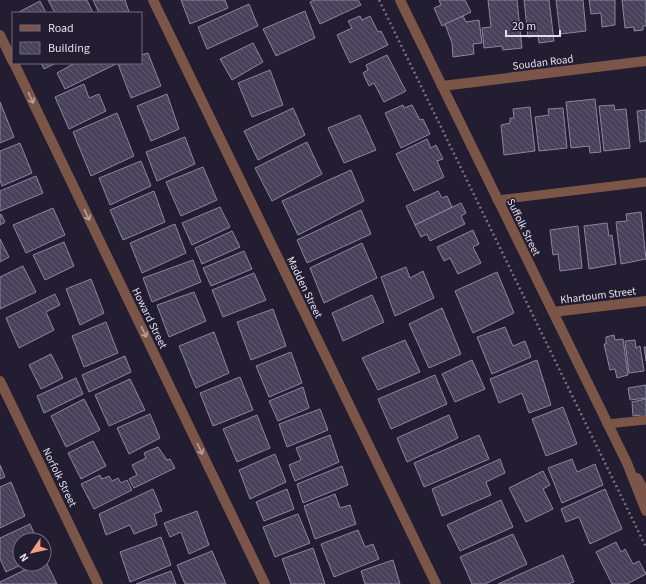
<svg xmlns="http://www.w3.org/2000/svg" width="646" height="584" viewBox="0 0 646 584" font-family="'Source Sans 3',sans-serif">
<defs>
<pattern id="building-back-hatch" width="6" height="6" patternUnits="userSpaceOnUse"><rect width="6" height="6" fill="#474259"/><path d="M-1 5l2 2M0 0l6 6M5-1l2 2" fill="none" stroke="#615d71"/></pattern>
</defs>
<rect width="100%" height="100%" fill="#221d31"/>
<g fill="url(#building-back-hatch)" stroke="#8b869f">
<polygon points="48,0 87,0 93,13 55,13"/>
<polygon points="93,0 125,0 129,12 99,13"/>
<polygon points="181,0 225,0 228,8 190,24"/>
<polygon points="314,0 358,0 361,5 320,24 310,2"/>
<polygon points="439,0 465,0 471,12 442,26 434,8 441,5"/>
<polygon points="488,0 517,0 522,48 503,50 502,46 484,48 482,28 491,27"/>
<polygon points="524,0 549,0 554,41 539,43 538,36 528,37"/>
<polygon points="556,0 583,0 586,31 560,34"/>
<polygon points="589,0 615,0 615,25 602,27 601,13 591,14"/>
<polygon points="622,0 646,0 646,26 643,26 643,30 634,31 634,27 625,28"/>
<polygon points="40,1 46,13 20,13 19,12"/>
<polygon points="249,4 258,26 207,49 198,27"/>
<polygon points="305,11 315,38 276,56 263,29"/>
<polygon points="360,16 362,20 370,16 378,32 381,31 388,45 350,63 337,35 352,28 348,21"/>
<polygon points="463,16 466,22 479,20 482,43 473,44 474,54 453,57 452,43 445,24"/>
<polygon points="253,43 263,62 232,80 220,59"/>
<polygon points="148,53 161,86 131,98 118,64 141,63 141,55"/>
<polygon points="387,55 406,91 384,102 374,83 369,86 363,73 368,70 366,65"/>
<polygon points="41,63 56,63 44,69"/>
<polygon points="75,63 118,63 65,89 57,73"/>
<polygon points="270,70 283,105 252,117 238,83"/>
<polygon points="84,84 89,98 99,94 106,111 69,129 55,97"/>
<polygon points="167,94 179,129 151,141 137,106"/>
<polygon points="595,99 601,152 590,153 589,146 571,148 566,102"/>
<polygon points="0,102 14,137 0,143"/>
<polygon points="403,105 404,108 412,105 420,120 423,119 430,134 401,148 385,113"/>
<polygon points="614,105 615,110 626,109 630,148 604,151 599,106"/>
<polygon points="530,107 535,151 504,155 501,125 510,123 510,118 514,118 513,109"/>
<polygon points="293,108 305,135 258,160 244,131"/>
<polygon points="563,108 567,148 539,151 535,117 549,115 548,109"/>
<polygon points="646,110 646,141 640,142 637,111"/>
<polygon points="117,113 134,156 91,176 73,132"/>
<polygon points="360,115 376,150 344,163 328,128"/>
<polygon points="185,137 195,164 157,181 146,152"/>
<polygon points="427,139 431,148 436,145 443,159 437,161 444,177 414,191 396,154"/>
<polygon points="307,142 322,174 272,201 255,168"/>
<polygon points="20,143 32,173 2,186 0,180 0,151"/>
<polygon points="141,161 151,186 110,205 99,178"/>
<polygon points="203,167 217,200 181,216 166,182"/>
<polygon points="351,170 364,201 298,235 282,201"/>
<polygon points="36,176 43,193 0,211 0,191"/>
<polygon points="154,191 165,222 123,240 110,210"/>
<polygon points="438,191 442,198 447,196 452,207 415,225 406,206"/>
<polygon points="461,203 466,213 461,216 465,224 430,241 427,234 421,237 415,225"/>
<polygon points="220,207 230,227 192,245 182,223"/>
<polygon points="53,208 65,235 26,253 13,225"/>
<polygon points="361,210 371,234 307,263 297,240"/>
<polygon points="641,212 646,259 621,264 616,222 627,221 626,214"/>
<polygon points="1,214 5,222 0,225 0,215"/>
<polygon points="607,223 609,236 612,235 616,264 589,269 584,226"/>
<polygon points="175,224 186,253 142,273 130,243"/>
<polygon points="578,226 582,268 560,271 558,254 553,255 550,230"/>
<polygon points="473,230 479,244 473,247 481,263 458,274 450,258 444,261 437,247"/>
<polygon points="232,231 240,247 202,264 195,248"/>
<polygon points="0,239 9,257 0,262"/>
<polygon points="64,242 74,266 45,280 33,255"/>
<polygon points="362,243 377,278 324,303 310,268"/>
<polygon points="244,251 252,269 211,286 203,268"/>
<polygon points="193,260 201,282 152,302 143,278"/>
<polygon points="23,266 36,292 0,309 0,277"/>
<polygon points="406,267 410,278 423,271 434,298 395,316 381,277"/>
<polygon points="497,272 514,313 473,333 455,291"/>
<polygon points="254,273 266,300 223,317 212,290"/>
<polygon points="91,279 104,313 80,325 66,289"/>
<polygon points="194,292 206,321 169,337 157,305"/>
<polygon points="55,294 60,305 46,312 54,330 19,348 6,318"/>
<polygon points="372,295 384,322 343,341 332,313"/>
<polygon points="442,308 461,354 429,368 409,324"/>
<polygon points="273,309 286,346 251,360 237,322"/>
<polygon points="106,322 118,353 84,367 72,336"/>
<polygon points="505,327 513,346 525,341 531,357 492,374 477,337"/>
<polygon points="214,332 229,373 196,388 179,346"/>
<polygon points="614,335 615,340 623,339 628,375 617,378 615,369 610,370 604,344 606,344 606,337"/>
<polygon points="405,340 420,372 378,390 362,358"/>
<polygon points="635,340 636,348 640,346 644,371 629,373 625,341"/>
<polygon points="644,347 646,347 646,361"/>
<polygon points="291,352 302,383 269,397 256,366"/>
<polygon points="51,354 63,378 41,389 29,365"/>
<polygon points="125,356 131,372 89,392 82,375"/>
<polygon points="472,360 485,389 455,402 442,374"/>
<polygon points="537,360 551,405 529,413 522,393 499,403 490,379"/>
<polygon points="435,375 447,404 391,429 378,399"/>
<polygon points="240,377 253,410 213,426 200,393"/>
<polygon points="76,378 83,394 44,413 37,396"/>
<polygon points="130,379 145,410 109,426 95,395"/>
<polygon points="646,385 646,398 630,400 628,388"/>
<polygon points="303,387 309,408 278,421 269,401"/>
<polygon points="84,399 100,430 66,447 51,416"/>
<polygon points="646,399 646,416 640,417 640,415 633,416 632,402"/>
<polygon points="563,407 577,444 546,456 532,419"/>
<polygon points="320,409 328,430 287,447 279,424"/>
<polygon points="150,414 160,438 129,454 117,428"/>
<polygon points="257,415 270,448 237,462 223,429"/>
<polygon points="449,415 458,438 407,462 397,438"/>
<polygon points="330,435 339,462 295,481 289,465 301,460 296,448"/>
<polygon points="479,435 489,459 424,487 414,463"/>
<polygon points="93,441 106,466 81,479 68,453"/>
<polygon points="158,447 167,460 170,459 175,468 134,488 129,479 137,475 132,465 146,458 144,453"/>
<polygon points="275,454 286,482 250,499 239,470"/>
<polygon points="500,459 505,473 486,482 491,495 442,516 432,489"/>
<polygon points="572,459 577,472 595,464 603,485 562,503 548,468"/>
<polygon points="0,465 5,477 0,479"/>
<polygon points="342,466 348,485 303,503 297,484"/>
<polygon points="543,471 550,485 543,489 553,509 526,522 509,488"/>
<polygon points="100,475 102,479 109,476 112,481 118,478 121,483 127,480 132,490 94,509 81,484"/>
<polygon points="11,482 25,516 0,528 0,487"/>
<polygon points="153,489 162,511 154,514 157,525 134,534 130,525 106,535 99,514"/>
<polygon points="287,489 294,509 264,521 256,502"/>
<polygon points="605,489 622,529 590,544 579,517 566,522 561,509"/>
<polygon points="335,494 340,508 350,505 356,524 315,539 304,506"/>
<polygon points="501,500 513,527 460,551 447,525"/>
<polygon points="197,511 209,545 189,554 181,532 170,537 164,523"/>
<polygon points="298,514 310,543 275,557 263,527"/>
<polygon points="30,524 37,540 20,540 20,564 23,564 6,572 0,559 0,538"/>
<polygon points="358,530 365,547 373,544 379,559 334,577 321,544"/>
<polygon points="513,534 527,564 485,584 472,584 460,557"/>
<polygon points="161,537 171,565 130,582 120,552"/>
<polygon points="616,542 621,552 625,549 633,564 639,561 646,574 627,584 612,584 596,552"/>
<polygon points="313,548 325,584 291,584 282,559"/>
<polygon points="212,551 226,584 185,584 177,565"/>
<polygon points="563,555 574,582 568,584 498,584"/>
<polygon points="45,560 57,584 0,584 0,582 37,564 44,564"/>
<polygon points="393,560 400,584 365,584 361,571"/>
<polygon points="171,571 176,584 136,584"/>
</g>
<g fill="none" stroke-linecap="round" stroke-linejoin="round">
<polyline stroke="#767283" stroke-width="2.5" stroke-dasharray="2 3" stroke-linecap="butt" points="379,0 646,547"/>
<g stroke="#7b5548" stroke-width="9">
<polyline points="497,200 646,182"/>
<polyline points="607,424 646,420"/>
</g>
<g stroke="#7b5548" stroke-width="10">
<polyline points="153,0 436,584"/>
<polyline points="400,0 627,463 646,511"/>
<polyline points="0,35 13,62"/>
<polyline points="14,63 265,584"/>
<polyline points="442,86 646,61"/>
<polyline points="553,312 646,301"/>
<polyline points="0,381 98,584"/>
<polyline points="637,478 646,493"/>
</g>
</g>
<defs><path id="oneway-shaft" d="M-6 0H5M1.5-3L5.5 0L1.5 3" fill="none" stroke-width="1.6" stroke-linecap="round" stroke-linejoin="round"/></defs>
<g stroke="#b4a1a3">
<use href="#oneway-shaft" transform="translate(31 98) rotate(64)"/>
<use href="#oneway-shaft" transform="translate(87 215) rotate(64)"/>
<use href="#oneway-shaft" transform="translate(144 332) rotate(64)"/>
<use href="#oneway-shaft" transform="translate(200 449) rotate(64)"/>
</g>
<g text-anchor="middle" stroke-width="3" stroke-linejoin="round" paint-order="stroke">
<g font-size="11" fill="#e2dfed" stroke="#221d31">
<text transform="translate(543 62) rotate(-7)" y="4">Soudan Road</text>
<text transform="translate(524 227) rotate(64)" y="4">Suffolk Street</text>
<text transform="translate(305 287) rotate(64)" y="4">Madden Street</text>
<text transform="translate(598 295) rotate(-7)" y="4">Khartoum Street</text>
<text transform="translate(150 318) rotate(64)" y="4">Howard Street</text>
<text transform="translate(60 477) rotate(64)" y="4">Norfolk Street</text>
</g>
</g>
<rect x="12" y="12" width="130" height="52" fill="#221d31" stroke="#6f6b7c"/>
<rect x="20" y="25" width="20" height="6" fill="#7b5548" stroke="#6f6b7c"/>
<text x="48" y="32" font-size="12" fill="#e2dfed">Road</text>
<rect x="20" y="42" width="20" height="12" fill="url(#building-back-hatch)" stroke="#6f6b7c"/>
<text x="48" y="52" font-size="12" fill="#e2dfed">Building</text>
<g transform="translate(32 552) rotate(236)"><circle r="19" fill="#221d31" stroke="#6f6b7c"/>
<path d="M0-3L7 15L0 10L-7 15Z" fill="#f49e86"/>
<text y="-6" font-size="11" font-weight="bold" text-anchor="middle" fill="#e2dfed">N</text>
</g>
<path d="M506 30v6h54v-6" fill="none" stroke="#e2dfed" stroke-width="2"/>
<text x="512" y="30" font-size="12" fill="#e2dfed" stroke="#221d31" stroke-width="3" paint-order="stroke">20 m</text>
</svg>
